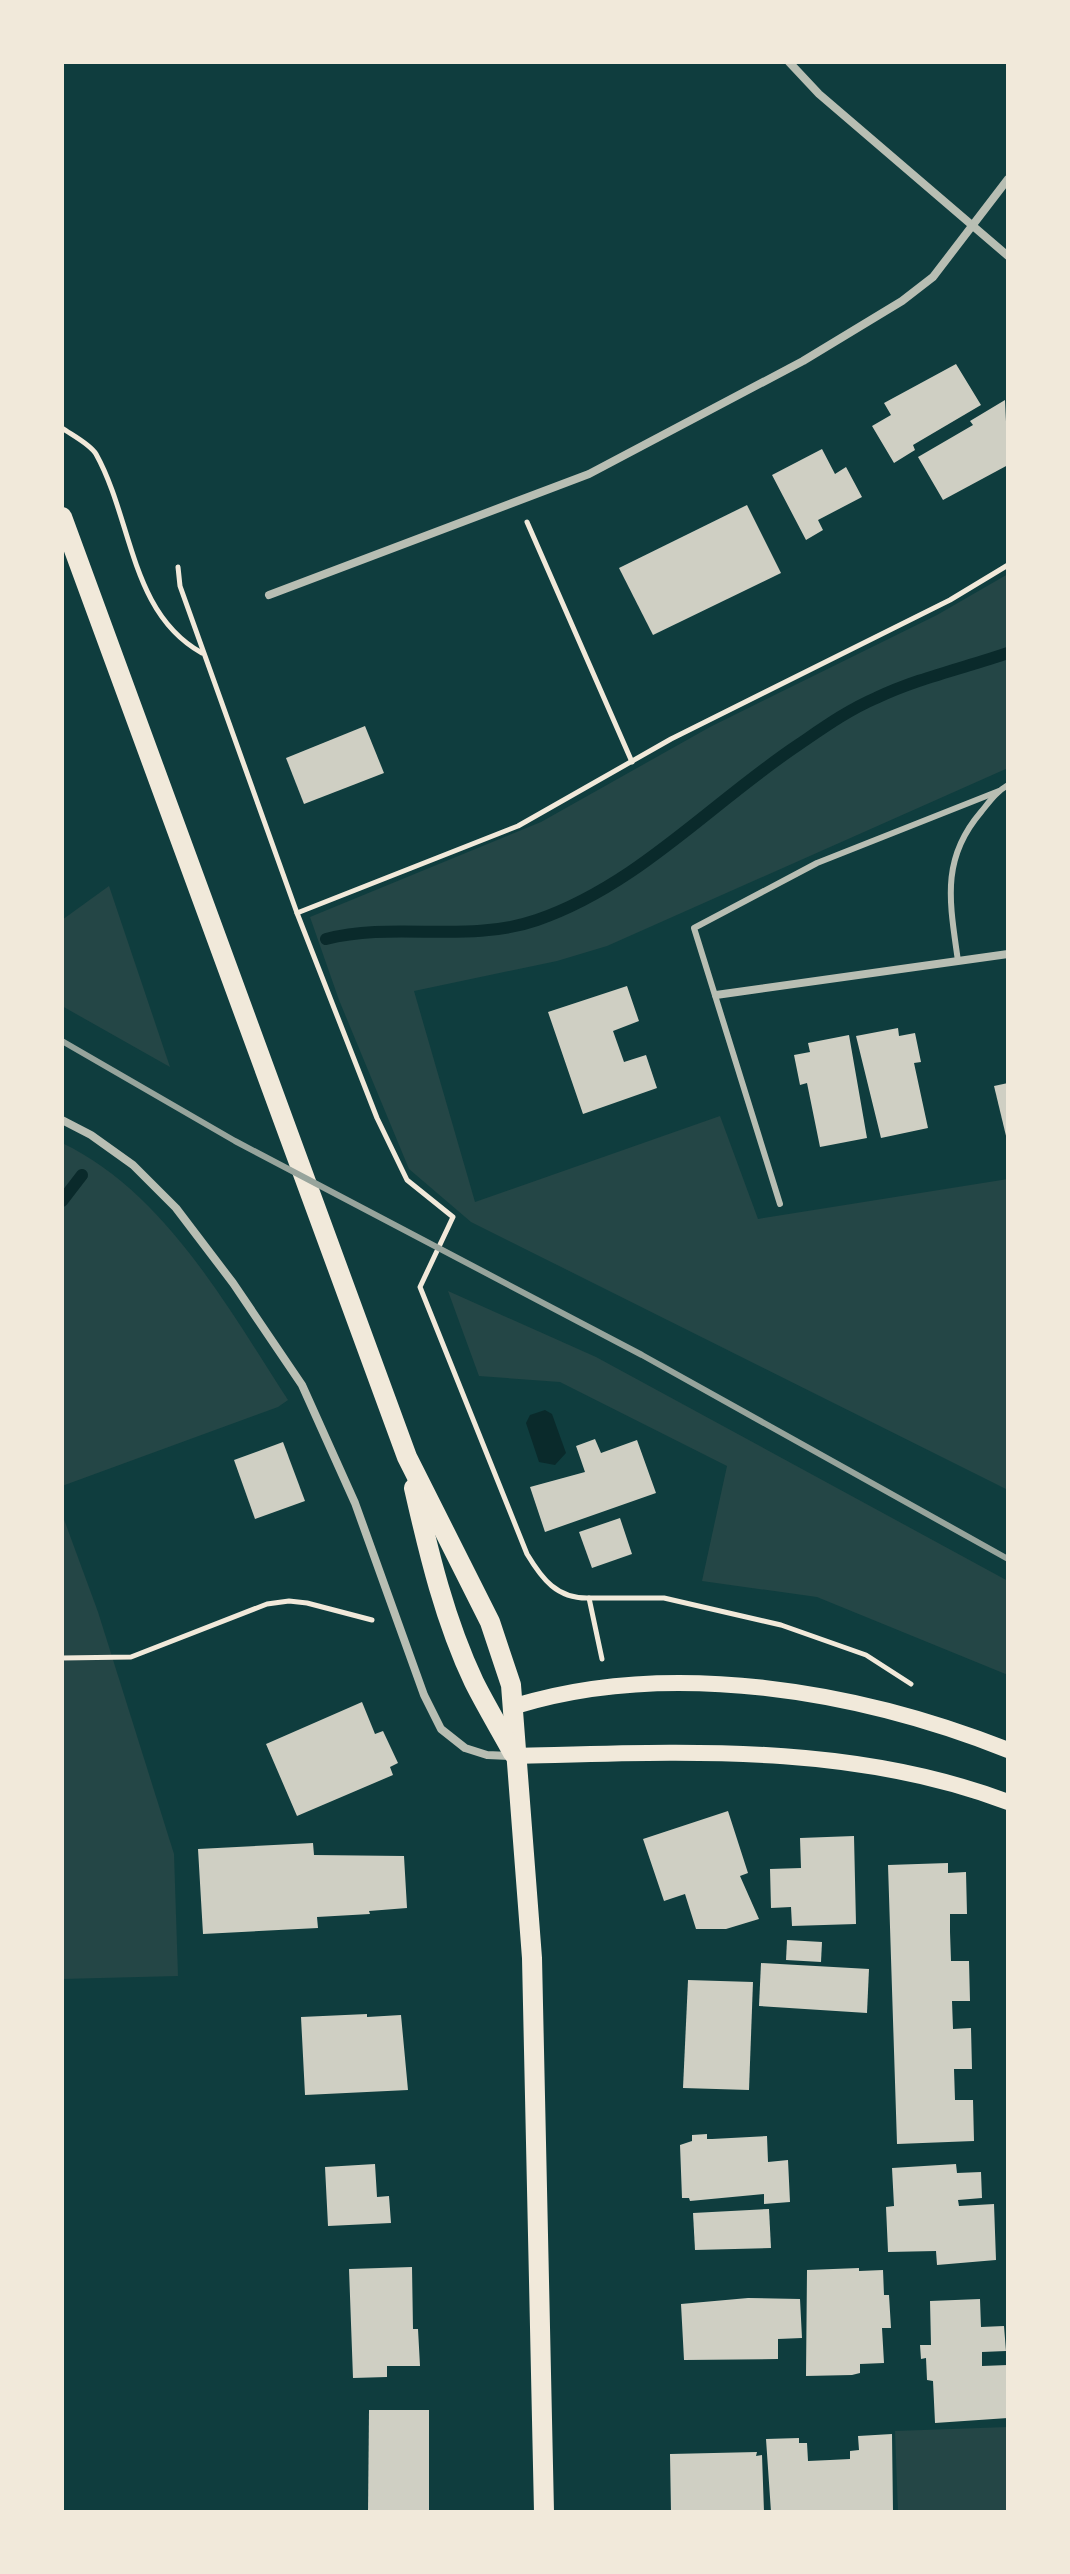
<svg xmlns="http://www.w3.org/2000/svg" width="1070" height="2574" viewBox="0 0 1070 2574" font-family="Merriweather,serif">
<rect width="100%" height="100%" fill="#0f3d3e"/>
<g fill="#244646">
<polygon points="1008,574 1008,768 607,946 557,961 414,991 475,1202 720,1116 758,1219 1008,1179 1008,1490 471,1222 409,1169 339,1000 310,917 541,822 710,727 937,615"/>
<polygon points="109,886 170,1067 62,1006 62,920"/>
<path d="M62,1143C165,1192 228,1308 288,1400L278,1407L62,1486Z"/>
<polygon points="448,1291 596,1357 1008,1581 1008,1675 817,1597 702,1581 727,1466 560,1382 479,1376"/>
<polygon points="62,1514 98,1612 174,1854 178,1976 62,1979"/>
<polygon points="1008,2427 1008,2512 898,2512 895,2431"/>
</g>
<polygon fill="#0a2a2b" points="545,1410 552,1414 566,1453 555,1465 539,1462 526,1423 530,1415"/>
<g fill="none" stroke-linecap="round" stroke-linejoin="round">
<g stroke="#0a2a2b" stroke-width="12">
<path d="M326,939C395,921 468,944 537,920C638,885 711,803 798,745C823,728 848,710 876,698C918,678 964,668 1008,653"/>
<polyline points="62,1201 82,1175"/>
</g>
</g>
<g fill="#cfcfc3">
<polygon points="956,364 981,405 913,445 915,450 894,463 872,426 891,415 884,403"/>
<polygon points="1005,400 1008,465 943,500 918,457 973,425 970,421"/>
<polygon points="822,449 835,474 846,467 862,497 818,520 823,530 806,540 772,475"/>
<polygon points="747,505 781,573 653,635 619,568"/>
<polygon points="365,726 384,773 304,804 286,758"/>
<polygon points="627,986 639,1021 613,1031 624,1062 646,1055 657,1088 583,1114 548,1012"/>
<polygon points="898,1028 899,1036 915,1033 921,1062 914,1063 928,1128 881,1138 856,1036"/>
<polygon points="849,1035 867,1138 820,1147 807,1083 800,1085 794,1055 810,1052 808,1043"/>
<polygon points="1008,1083 1008,1140 1007,1140 994,1086"/>
<polygon points="595,1439 601,1453 637,1440 656,1493 545,1532 530,1487 585,1472 576,1446"/>
<polygon points="283,1442 305,1501 255,1519 234,1460"/>
<polygon points="620,1518 632,1554 592,1568 579,1532"/>
<polygon points="362,1702 375,1734 383,1731 398,1763 390,1767 393,1775 297,1816 266,1744"/>
<polygon points="728,1811 748,1873 740,1876 759,1919 726,1929 696,1929 685,1894 664,1901 643,1839"/>
<polygon points="854,1836 856,1924 792,1926 791,1907 771,1908 770,1869 801,1868 800,1838"/>
<polygon points="313,1843 314,1855 404,1856 407,1908 369,1911 370,1914 317,1917 318,1928 203,1934 198,1849"/>
<polygon points="948,1863 948,1873 966,1872 967,1914 950,1914 950,1932 951,1961 969,1961 970,2001 952,2001 953,2029 971,2028 972,2069 954,2069 955,2100 973,2100 974,2141 897,2144 888,1865"/>
<polygon points="787,1940 822,1942 821,1962 786,1960"/>
<polygon points="761,1963 869,1969 867,2013 759,2006"/>
<polygon points="688,1980 753,1982 749,2090 683,2088"/>
<polygon points="367,2014 367,2017 401,2015 408,2090 305,2095 301,2017"/>
<polygon points="707,2134 707,2139 712,2139 767,2136 768,2162 788,2160 790,2202 764,2204 764,2194 690,2201 689,2198 682,2198 680,2145 692,2141 692,2135"/>
<polygon points="375,2164 377,2197 389,2196 391,2223 328,2226 325,2167"/>
<polygon points="956,2164 957,2173 981,2172 982,2198 958,2200 959,2206 994,2204 996,2260 937,2265 936,2251 888,2252 886,2207 894,2206 892,2168"/>
<polygon points="769,2209 771,2248 695,2250 693,2213"/>
<polygon points="412,2267 413,2329 418,2329 420,2366 387,2366 387,2377 353,2378 349,2269"/>
<polygon points="859,2268 859,2271 883,2270 884,2295 889,2295 891,2328 882,2328 884,2363 860,2364 860,2373 852,2375 806,2376 807,2270"/>
<polygon points="748,2298 800,2299 802,2338 778,2339 778,2359 684,2360 681,2304"/>
<polygon points="980,2299 981,2327 1004,2326 1006,2351 982,2352 982,2366 1008,2365 1008,2418 935,2423 933,2381 927,2380 926,2358 921,2359 920,2345 931,2345 930,2301"/>
<polygon points="369,2410 429,2410 429,2512 368,2512"/>
<polygon points="892,2434 893,2512 771,2512 766,2439 799,2438 799,2443 807,2443 808,2461 830,2460 850,2459 850,2451 859,2450 858,2436"/>
<polygon points="757,2452 756,2456 762,2455 764,2512 671,2512 670,2454"/>
</g>
<g fill="none" stroke-linecap="round" stroke-linejoin="round">
<g stroke="#f1e9da" stroke-width="5">
<path d="M62,428C72,435 90,444 96,454C133,521 130,613 202,653"/>
<polyline points="527,522 632,762"/>
<path d="M178,567L180,586L297,913L377,1118L407,1180L453,1217L420,1287L527,1554C542,1579 557,1599 589,1598L602,1659"/>
<polyline points="297,913 518,826 671,739 950,600 1008,565"/>
<polyline points="589,1598 664,1598 781,1625 866,1655 911,1684"/>
<polyline points="62,1658 131,1657 267,1604 289,1601 307,1603 372,1620"/>
</g>
<g stroke="#b8beb3" stroke-width="6">
<path d="M958,961C950,903 940,860 981,812C990,801 996,792 1008,785"/>
<polyline points="780,1204 694,928 817,863 999,791"/>
</g>
<g stroke="#b8beb3" stroke-width="8">
<polyline points="789,62 819,94 1008,256"/>
<polyline points="269,595 589,474 803,361 902,301 933,277 1008,179"/>
<polyline points="716,995 1008,954"/>
<polyline points="62,1120 91,1135 133,1165 176,1208 233,1283 302,1385 355,1503 424,1695 441,1729 465,1748 487,1755 510,1756"/>
</g>
<g stroke="#f1e9da" stroke-width="16">
<path d="M515,1706C671,1658 859,1691 1008,1750"/>
<path d="M515,1756C682,1752 849,1742 1008,1802"/>
</g>
<g stroke="#f1e9da" stroke-width="20">
<polyline points="62,517 407,1457 490,1622 511,1685 532,1958 544,2512"/>
<path d="M414,1488C429,1554 445,1621 474,1682C486,1706 500,1729 513,1753"/>
</g>
<polyline stroke="#97a49c" stroke-width="6" points="62,1041 235,1141 642,1355 1008,1559"/>
</g>
<rect width="1070" height="2574" fill="none" stroke="#f1e9da" stroke-width="128"/>
</svg>
